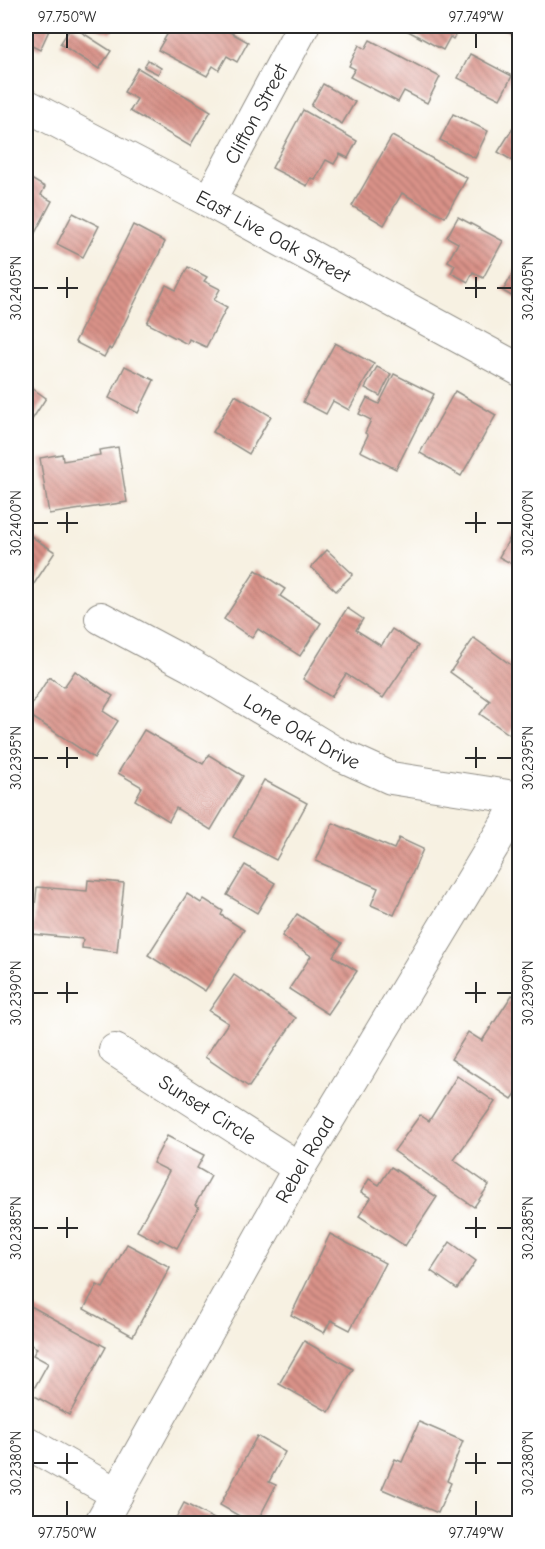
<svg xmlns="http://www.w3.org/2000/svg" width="545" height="1549" viewBox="0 0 545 1549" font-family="'Comic Neue',sans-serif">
<defs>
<pattern id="building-back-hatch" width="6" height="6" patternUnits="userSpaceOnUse" patternTransform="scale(1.5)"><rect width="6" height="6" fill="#d99288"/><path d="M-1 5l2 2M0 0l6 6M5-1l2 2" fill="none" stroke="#b0776f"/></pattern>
</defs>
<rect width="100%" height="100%" fill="#fff"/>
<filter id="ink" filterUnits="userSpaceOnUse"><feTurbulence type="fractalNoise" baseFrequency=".0167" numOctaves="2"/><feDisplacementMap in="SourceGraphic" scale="12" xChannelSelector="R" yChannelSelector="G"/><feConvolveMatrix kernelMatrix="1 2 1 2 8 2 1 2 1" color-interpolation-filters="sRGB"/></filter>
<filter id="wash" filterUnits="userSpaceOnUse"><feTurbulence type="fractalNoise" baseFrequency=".008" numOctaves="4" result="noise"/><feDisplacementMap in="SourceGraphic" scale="24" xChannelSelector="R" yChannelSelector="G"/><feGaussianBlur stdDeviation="1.35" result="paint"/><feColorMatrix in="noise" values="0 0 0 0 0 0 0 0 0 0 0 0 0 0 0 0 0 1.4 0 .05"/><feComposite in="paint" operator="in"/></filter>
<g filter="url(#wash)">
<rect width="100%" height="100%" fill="#f7f1e2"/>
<g id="blocks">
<g fill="url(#building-back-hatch)">
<polygon points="26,26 51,26 40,50 26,43"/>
<polygon points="72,26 111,51 99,69 60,44"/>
<polygon points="90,26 115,26 111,34"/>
<polygon points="172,26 219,26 248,42 237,62 227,56 219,70 213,66 207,76 158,50"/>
<polygon points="399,26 455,26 458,30 453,39 450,37 443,50"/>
<polygon points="497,26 519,26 514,35"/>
<polygon points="370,40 440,77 427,103 404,91 398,102 350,77 355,69 349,66 359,45 365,49"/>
<polygon points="470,54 512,76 500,99 458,78"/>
<polygon points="148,60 161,68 158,74 144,67"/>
<polygon points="138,68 211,111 190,146 130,111 137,99 124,92"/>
<polygon points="323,84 355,102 342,124 311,106"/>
<polygon points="303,110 357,141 348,158 340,154 334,164 326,160 315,180 311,178 307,186 272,168"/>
<polygon points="453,114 488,131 475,158 440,140"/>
<polygon points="520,117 520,153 513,161 498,152"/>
<polygon points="392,136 467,178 445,217 402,193 384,225 352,206"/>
<polygon points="26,176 45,187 41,195 52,201 26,250"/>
<polygon points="73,213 99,226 83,257 57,244"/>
<polygon points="458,217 503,241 483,278 473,272 468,282 451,273 455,265 448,261 458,243 447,237"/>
<polygon points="133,225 165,242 111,350 109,348 104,357 75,342"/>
<polygon points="520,261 520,301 503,291"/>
<polygon points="188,267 207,277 204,281 220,289 214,300 227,307 206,347 189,339 187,344 147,323 166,285 176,290"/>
<polygon points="335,343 374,364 349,410 333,401 326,414 303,402"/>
<polygon points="125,366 154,380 138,413 109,398"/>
<polygon points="377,367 391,374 380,396 365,388"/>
<polygon points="394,374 434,394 396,469 360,451 368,435 365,433 371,420 359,414 367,398 379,404"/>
<polygon points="26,384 46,398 26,429"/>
<polygon points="455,391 496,415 461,476 420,453"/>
<polygon points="235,395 271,416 249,454 213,432"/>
<polygon points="118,447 127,502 49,514 40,458 62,454 63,461 100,455 99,450"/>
<polygon points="514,531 520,533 520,555 514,565 499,557"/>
<polygon points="26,533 55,552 26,596"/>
<polygon points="327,550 353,574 336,591 311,567"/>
<polygon points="256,570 285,589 280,596 321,623 300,656 258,629 252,638 224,619"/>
<polygon points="347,608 363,619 356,630 381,646 392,629 418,646 383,698 346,674 331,697 303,679"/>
<polygon points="26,609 35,616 26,631"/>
<polygon points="474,638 514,667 520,661 520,719 509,734 480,714 490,701 450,672"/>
<polygon points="75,671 113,696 103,711 118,721 94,758 26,713 49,677 64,687"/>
<polygon points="144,730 203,764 209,755 243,776 211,830 176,808 169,821 135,800 142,787 118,773"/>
<polygon points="264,780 307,803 276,860 233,837"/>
<polygon points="333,823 394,849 399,838 423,849 394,915 371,905 378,888 316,861"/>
<polygon points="245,865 275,883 257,913 227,895"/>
<polygon points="88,880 124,883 117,952 82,948 83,939 32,934 37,887 87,891"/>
<polygon points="187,894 201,903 204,899 223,911 221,915 244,930 205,991 148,955"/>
<polygon points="297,914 342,943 333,956 357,971 328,1014 289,989 311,956 282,936"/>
<polygon points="234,975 296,1018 249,1087 205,1057 228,1023 209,1011"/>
<polygon points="512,995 520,999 520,1088 512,1099 451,1059 468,1032 482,1041"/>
<polygon points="457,1076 495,1102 454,1160 489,1185 474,1207 394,1151 420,1115 429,1121"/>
<polygon points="167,1136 204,1155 197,1168 211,1176 195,1205 199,1207 177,1248 160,1239 158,1242 137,1231 169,1171 153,1163"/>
<polygon points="391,1167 437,1197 405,1246 359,1216 371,1198 361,1192 369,1179 379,1185"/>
<polygon points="330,1234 385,1263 350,1330 331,1320 324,1333 291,1315"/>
<polygon points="450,1242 476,1261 457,1289 431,1271"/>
<polygon points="127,1244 170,1267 133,1336 84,1309 97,1285 103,1288"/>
<polygon points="27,1304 106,1347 69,1415 31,1394 48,1363 33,1355 37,1348 26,1342"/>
<polygon points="304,1341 353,1369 329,1412 279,1384"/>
<polygon points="419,1422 463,1441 447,1481 451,1483 438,1513 382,1489 395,1459 402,1462"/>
<polygon points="257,1436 285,1452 269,1482 276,1485 256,1524 253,1524 220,1505"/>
<polygon points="184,1503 218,1521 217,1524 173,1524"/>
</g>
</g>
</g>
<g filter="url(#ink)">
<use href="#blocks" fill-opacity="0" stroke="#918e86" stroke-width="1.5"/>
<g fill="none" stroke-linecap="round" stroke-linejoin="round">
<defs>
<g id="minor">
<path id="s1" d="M26,105L209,201L520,370"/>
<path id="s2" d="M209,201L303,26"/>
<path id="s3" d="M101,618L191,666L334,752L391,778L520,798"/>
<path id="s4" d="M115,1050L299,1168"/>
<polyline points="26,1442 117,1494"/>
<path id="s5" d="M100,1524L299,1168L520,801"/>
</g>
</defs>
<use href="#minor" stroke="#918e86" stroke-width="34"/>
<use href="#minor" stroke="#fff" stroke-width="32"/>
</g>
</g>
<path fill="none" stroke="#2b2b2b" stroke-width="2" d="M67,33V48M476,33V48M67,277V298M476,277V298M33,288H48M57,288H78M465,288H486M497,288H512M67,512V533M476,512V533M33,523H48M57,523H78M465,523H486M497,523H512M67,747V768M476,747V768M33,758H48M57,758H78M465,758H486M497,758H512M67,982V1003M476,982V1003M33,993H48M57,993H78M465,993H486M497,993H512M67,1217V1238M476,1217V1238M33,1228H48M57,1228H78M465,1228H486M497,1228H512M67,1453V1474M476,1453V1474M33,1463H48M57,1463H78M465,1463H486M497,1463H512M67,1501V1516M476,1501V1516"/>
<g text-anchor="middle" stroke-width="6" stroke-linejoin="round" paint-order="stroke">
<g font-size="20" fill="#2b2b2b" stroke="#fff">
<text dy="7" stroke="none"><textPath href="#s2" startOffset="99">Clifton Street</textPath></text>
<text dy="7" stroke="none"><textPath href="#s1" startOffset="280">East Live Oak Street</textPath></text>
<text dy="7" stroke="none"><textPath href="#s3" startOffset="231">Lone Oak Drive</textPath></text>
<text dy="7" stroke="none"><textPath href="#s4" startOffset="110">Sunset Circle</textPath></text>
<text dy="7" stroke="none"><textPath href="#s5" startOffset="418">Rebel Road</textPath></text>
</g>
</g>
<rect width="545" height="1549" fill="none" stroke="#fff" stroke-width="66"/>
<rect x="33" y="33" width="479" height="1483" fill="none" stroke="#2b2b2b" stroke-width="2"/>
<g font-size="15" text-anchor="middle" fill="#2b2b2b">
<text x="67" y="22">97.750°W</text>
<text x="476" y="22">97.749°W</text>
<text transform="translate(16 288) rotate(-90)" y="5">30.2405°N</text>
<text transform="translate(528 288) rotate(-90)" y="5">30.2405°N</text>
<text transform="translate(16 523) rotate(-90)" y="5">30.2400°N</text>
<text transform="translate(528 523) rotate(-90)" y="5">30.2400°N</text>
<text transform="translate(16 758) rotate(-90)" y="5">30.2395°N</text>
<text transform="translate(528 758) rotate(-90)" y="5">30.2395°N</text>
<text transform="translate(16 993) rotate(-90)" y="5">30.2390°N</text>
<text transform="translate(528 993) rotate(-90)" y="5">30.2390°N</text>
<text transform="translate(16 1228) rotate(-90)" y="5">30.2385°N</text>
<text transform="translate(528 1228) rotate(-90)" y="5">30.2385°N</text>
<text transform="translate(16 1463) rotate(-90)" y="5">30.2380°N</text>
<text transform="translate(528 1463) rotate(-90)" y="5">30.2380°N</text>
<text x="67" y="1538">97.750°W</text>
<text x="476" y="1538">97.749°W</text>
</g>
</svg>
